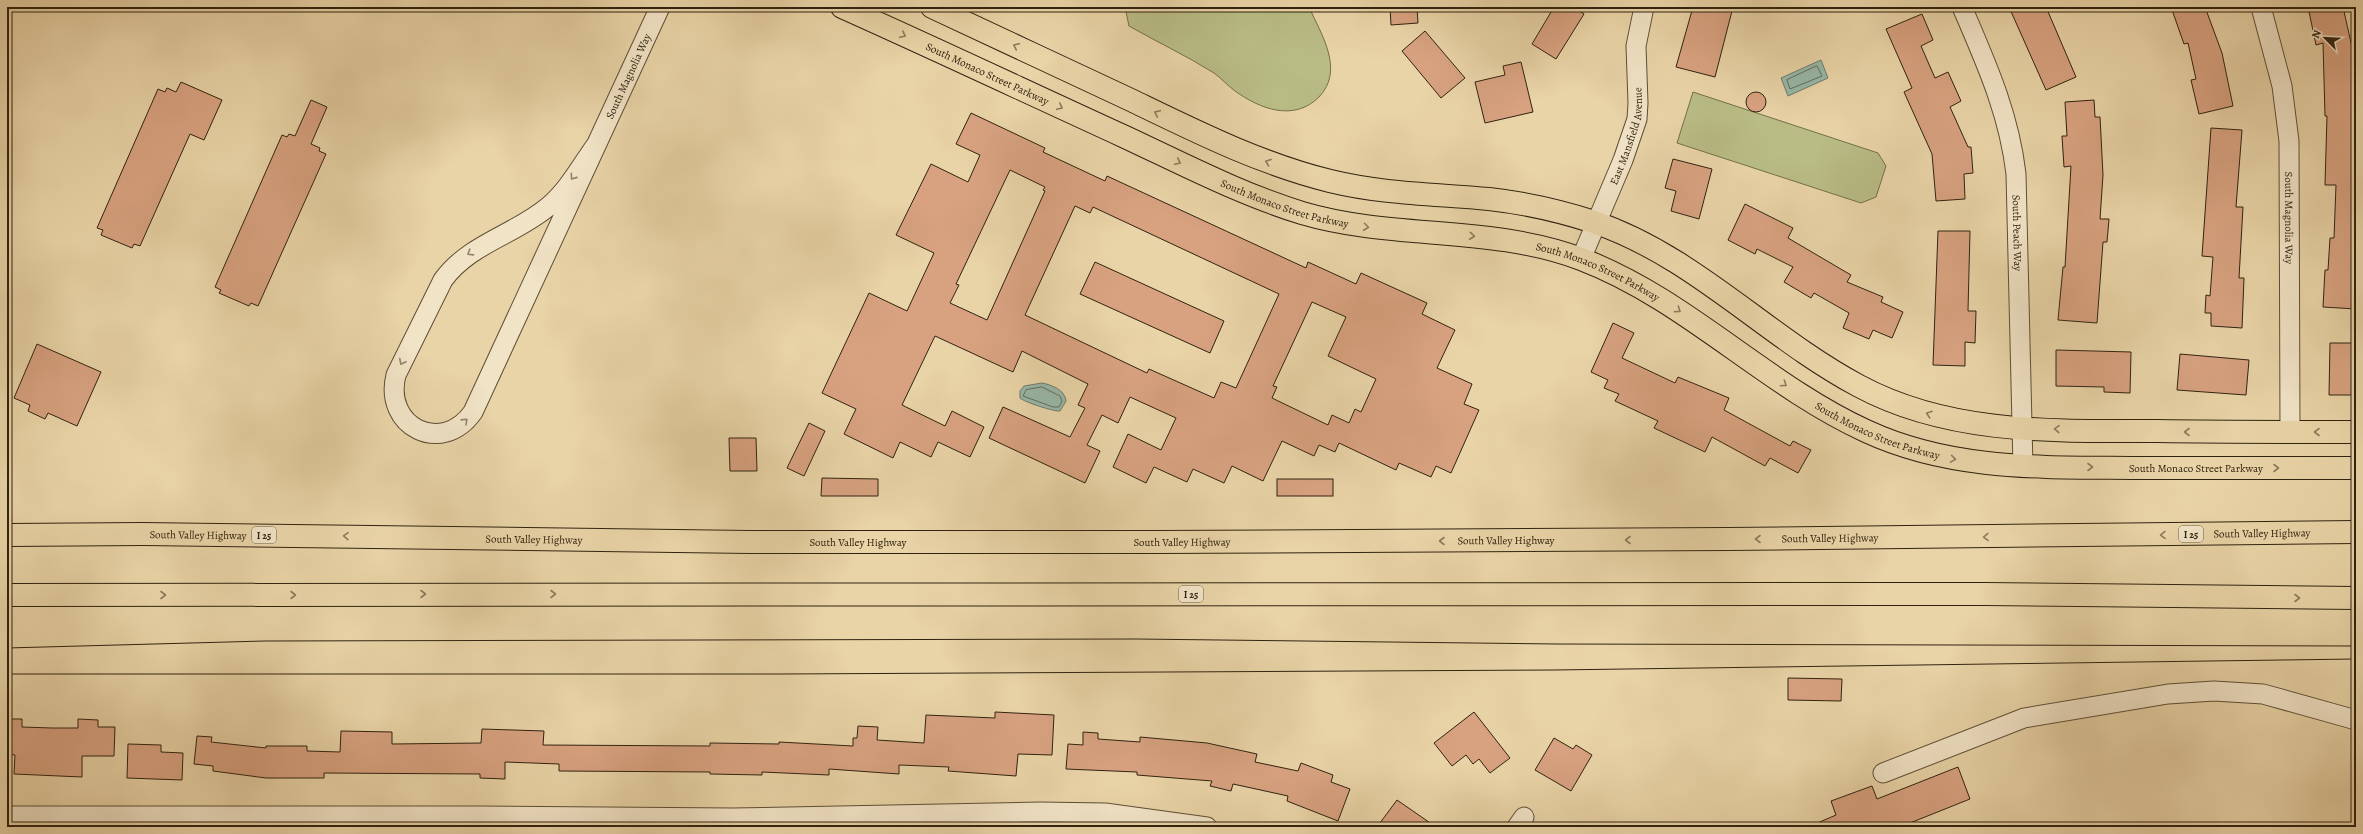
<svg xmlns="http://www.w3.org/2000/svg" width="2363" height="834" viewBox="0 0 2363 834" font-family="Alegreya,serif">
<rect width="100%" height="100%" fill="#e9d4a7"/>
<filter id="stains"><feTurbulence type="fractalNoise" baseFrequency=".005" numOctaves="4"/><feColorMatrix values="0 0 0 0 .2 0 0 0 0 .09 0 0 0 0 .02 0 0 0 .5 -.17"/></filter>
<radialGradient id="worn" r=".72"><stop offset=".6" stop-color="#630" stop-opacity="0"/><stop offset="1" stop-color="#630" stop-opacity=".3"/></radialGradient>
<g fill="#b9bc85" stroke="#746f4a">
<path d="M1125,7H1309C1321,34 1345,70 1319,97C1294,122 1260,109 1235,91C1227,85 1221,78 1214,73C1187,56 1157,42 1129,26Z"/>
<polygon points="1693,92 1878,153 1886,166 1876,197 1861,203 1677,143"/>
</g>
<g fill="#97b8a9" stroke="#6e7c6c">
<polygon points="1821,60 1828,78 1788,96 1781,78"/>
<path d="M1042,383C1052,385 1065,390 1066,401L1060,411C1055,412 1024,402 1020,398V391L1024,386Z"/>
</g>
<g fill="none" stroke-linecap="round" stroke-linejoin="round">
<g stroke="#646d5c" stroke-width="1">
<polygon points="1817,66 1822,76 1790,89 1787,80"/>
<polygon points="1042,387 1060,396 1062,401 1059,407 1053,407 1023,396 1026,390"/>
</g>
</g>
<g fill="#d8a280" stroke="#302210" fill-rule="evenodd">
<polygon points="1390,7 1417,7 1418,23 1391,25"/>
<polygon points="1554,7 1573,7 1584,14 1556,59 1532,44"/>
<polygon points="1693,7 1733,7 1715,77 1676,67"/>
<polygon points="2009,7 2046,7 2076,77 2046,90"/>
<polygon points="2171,7 2205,7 2222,53 2233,106 2199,114 2191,80 2196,79 2188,43 2184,44"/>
<polygon points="2308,7 2343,7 2354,56 2356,309 2323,307 2325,270 2328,270 2330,238 2334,238 2336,185 2325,185 2327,116 2325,116 2323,43 2316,45"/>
<polygon points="1922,14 1933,40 1921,46 1935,78 1948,72 1961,101 1950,107 1968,147 1971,147 1973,173 1964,174 1965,199 1936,201 1932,154 1904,92 1912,88 1886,29"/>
<polygon points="1425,31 1465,78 1441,98 1402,51"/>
<polygon points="1521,62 1533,112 1485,123 1475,82 1505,75 1503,66"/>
<polygon points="181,82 222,100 204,140 190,134 140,246 134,244 132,248 101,235 103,230 97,228 158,89 165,92 167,88 176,92"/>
<circle cx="1756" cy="102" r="10"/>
<polygon points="311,100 327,107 311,144 320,148 319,151 326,154 258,306 251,303 249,306 219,293 221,290 215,287 282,135 287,137 289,134 295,136"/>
<polygon points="2094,100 2095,117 2100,117 2103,175 2100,219 2109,219 2107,242 2103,242 2097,323 2058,320 2063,267 2065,267 2071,166 2064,167 2062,136 2067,136 2065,102"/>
<path d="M971,113L1045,148L1043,152L1105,181L1107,176L1306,268L1308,262L1356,284L1361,273L1427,303L1422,314L1455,330L1437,368L1472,384L1464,404L1479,410L1451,473L1436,466L1431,477L1399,463L1396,470L1339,443L1335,452L1319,445L1314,456L1282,441L1263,481L1232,466L1224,483L1193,469L1187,482L1154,467L1146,483L1113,467L1128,434L1161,450L1176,418L1130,397L1118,423L1102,415L1087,445L1100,451L1085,483L989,438L1003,407L1070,437L1085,408L1078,405L1088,384L1022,351L1013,372L935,336L902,405L945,426L952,411L984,427L970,457L938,442L931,457L900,442L893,458L844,434L856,409L822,393L869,293L907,311L934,253L896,235L931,164L968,182L980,155L956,144ZM1010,170L1045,187L1043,190L1045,191L987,320L950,303L959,285L956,284ZM1075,206L1090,213L1093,207L1279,294L1236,388L1221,382L1214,398L1149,369L1147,373L1025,315ZM1312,302L1346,317L1328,356L1376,379L1361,412L1355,409L1349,423L1332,415L1328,425L1272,398L1277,387L1273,386Z"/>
<polygon points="2211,128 2242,130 2236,207 2243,207 2239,278 2244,278 2242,328 2211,326 2211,313 2205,313 2206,295 2210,296 2213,257 2202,256"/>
<polygon points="1673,159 1712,169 1699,219 1671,211 1676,191 1665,188"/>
<polygon points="1745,204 1793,228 1788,238 1851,275 1847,282 1883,297 1881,302 1903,312 1892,338 1873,330 1869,339 1843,328 1849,313 1814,293 1811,298 1784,282 1793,267 1757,249 1755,254 1728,240"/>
<polygon points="1938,231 1970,231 1968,311 1976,311 1975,343 1965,342 1965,366 1933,365"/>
<polygon points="1095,262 1224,321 1210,353 1080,294"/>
<polygon points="1613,323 1634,333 1622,358 1675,383 1678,377 1729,398 1724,410 1790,446 1793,441 1811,450 1798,473 1770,458 1765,466 1712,437 1705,452 1654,428 1658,421 1615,401 1619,394 1604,388 1608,380 1591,372"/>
<polygon points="2330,343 2356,343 2356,395 2329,395"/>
<polygon points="37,344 101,372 77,426 48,413 45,419 28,411 30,405 14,398"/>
<polygon points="2056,350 2131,352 2130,393 2104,392 2104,387 2056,386"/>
<polygon points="2180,354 2249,360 2246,395 2177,390"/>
<polygon points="809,423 825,431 804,476 787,468"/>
<polygon points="729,438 756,438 757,471 730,471"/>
<polygon points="822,478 878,479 878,496 821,496"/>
<rect x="1277" y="479" width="56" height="17"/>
<polygon points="1788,678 1842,679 1841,701 1788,700"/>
<polygon points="995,712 1054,715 1052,755 1018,754 1016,776 948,771 949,767 899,765 899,774 829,769 829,775 762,772 762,775 710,774 710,772 559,771 559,764 505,762 505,779 480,778 480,774 324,773 324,778 266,778 213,771 213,766 194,764 197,736 212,737 211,742 266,748 266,746 307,746 307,751 340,752 341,731 392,732 392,744 481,743 482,729 544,731 543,745 710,746 710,743 779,744 779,742 853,746 853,738 857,738 858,726 878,727 877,740 924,743 926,715 995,718"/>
<polygon points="1474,712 1510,758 1490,773 1479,759 1473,764 1466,755 1452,766 1434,743"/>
<polygon points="7,719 22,719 22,727 52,728 78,728 78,719 98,720 98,727 115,727 114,756 82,756 82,777 14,774 15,755 7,754"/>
<polygon points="1083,732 1098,733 1098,739 1140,742 1140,737 1207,743 1257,754 1255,762 1298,771 1301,763 1333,775 1331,782 1350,789 1338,821 1287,801 1288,796 1233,784 1231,791 1210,786 1212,781 1137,775 1137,772 1066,769 1068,744 1083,745"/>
<polygon points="1554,738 1573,749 1576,745 1592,755 1571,791 1535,770"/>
<polygon points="128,744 161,745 161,752 183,753 182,780 127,778"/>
<polygon points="1958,767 1970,799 1900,827 1808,827 1836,815 1831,801 1872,786 1877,799"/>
<polygon points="1397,800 1436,827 1377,827"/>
</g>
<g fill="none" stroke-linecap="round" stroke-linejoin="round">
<defs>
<g id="minor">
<path id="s1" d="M1962,7C1986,63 2009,113 2016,174L2023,467"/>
<path id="s2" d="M2261,7L2282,86L2289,141L2290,432"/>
<path id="s3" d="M596,145C581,166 568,190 549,206C515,235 470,243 443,280L396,375C383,427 442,456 473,412L660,7"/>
<path id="s4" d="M1581,259L1623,160L1637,119L1638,103L1636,46L1644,7"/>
<polyline points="1883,773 2024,718 2168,694 2214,691 2263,694 2356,720"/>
<polyline points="7,816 480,816 733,818 1040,812 1105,813 1207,827"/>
<polyline points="1517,827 1524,817"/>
</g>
<g id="major">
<path id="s5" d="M842,7C936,49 1029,93 1123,136C1181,163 1240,194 1302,213C1393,240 1491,225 1581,259C1686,299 1764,384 1866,431C1952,471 2044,467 2137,468C2210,468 2283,468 2356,468"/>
<path d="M932,7C999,38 1066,70 1133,101C1197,132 1261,164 1330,181C1383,194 1436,194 1489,199C1525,203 1560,211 1594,222C1694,256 1767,337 1859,386C1950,435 2057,431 2158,431C2224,432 2290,432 2356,432"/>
</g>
<g id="highway">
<path id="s6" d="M7,535L143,534L750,542H1155L1728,539L2356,532"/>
<polyline points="7,595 1984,594 2356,598"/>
</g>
</defs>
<use href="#minor" stroke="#5e4e36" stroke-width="21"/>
<use href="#major" stroke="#302210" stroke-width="24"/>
<use href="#highway" stroke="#302210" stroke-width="24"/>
<use href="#minor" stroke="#f1e3c6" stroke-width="19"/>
<use href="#major" stroke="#e9d4a7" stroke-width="22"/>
<use href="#highway" stroke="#e9d4a7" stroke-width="22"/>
<g stroke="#302210" stroke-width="1">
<polyline points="7,648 265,641 1136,639 1557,644 2356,646"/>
<polyline points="7,674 782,674 1554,670 2356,659"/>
</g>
</g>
<defs><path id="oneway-chevron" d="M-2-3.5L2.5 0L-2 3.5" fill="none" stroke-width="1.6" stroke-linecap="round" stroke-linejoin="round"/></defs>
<g stroke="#8c7b5c">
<use href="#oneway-chevron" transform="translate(903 35) rotate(25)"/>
<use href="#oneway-chevron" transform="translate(1016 46) rotate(-155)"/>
<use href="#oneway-chevron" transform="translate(1060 107) rotate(25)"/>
<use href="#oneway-chevron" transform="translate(1157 113) rotate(-155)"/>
<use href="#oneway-chevron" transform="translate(1178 162) rotate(25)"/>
<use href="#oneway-chevron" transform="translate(1268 162) rotate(-160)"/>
<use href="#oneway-chevron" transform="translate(1366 227) rotate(7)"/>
<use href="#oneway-chevron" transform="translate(1472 236) rotate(6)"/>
<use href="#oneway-chevron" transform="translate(1678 310) rotate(34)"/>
<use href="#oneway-chevron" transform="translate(1784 384) rotate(34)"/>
<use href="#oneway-chevron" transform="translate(1929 414) rotate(-162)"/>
<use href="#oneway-chevron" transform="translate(2057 429) rotate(-178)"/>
<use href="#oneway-chevron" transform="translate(2187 432) rotate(-180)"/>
<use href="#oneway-chevron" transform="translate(2317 432) rotate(180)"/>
<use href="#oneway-chevron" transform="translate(1953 459) rotate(9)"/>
<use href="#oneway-chevron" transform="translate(2090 467)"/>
<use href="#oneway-chevron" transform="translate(2276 468)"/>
<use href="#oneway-chevron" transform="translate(2163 535) rotate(179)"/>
<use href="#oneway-chevron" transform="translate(346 536) rotate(-179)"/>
<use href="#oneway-chevron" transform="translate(1986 537) rotate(179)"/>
<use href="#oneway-chevron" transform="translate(1758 539) rotate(180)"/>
<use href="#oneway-chevron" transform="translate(1628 540) rotate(180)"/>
<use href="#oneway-chevron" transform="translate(1442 541) rotate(180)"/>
<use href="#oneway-chevron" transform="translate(423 594)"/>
<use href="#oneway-chevron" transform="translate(553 594)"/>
<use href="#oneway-chevron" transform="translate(163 595)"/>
<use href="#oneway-chevron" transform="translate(293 595)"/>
<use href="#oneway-chevron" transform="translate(2297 598)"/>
</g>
<g stroke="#90826b">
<use href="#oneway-chevron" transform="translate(573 177) rotate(125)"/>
<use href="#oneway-chevron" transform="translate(470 253) rotate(148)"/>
<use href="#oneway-chevron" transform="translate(402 362) rotate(117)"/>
<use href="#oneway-chevron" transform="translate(465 421) rotate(-44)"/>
</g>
<g text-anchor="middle" stroke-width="3.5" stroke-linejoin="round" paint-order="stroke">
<g fill="#f1e3c6" stroke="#6a5c47" stroke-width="1">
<rect x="2179" y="526" width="24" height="16" rx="3"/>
<rect x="252" y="527" width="24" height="16" rx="3"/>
<rect x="1179" y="586" width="24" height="16" rx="3"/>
</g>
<g font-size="10" font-weight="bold" fill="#302210">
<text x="2191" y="538">I 25</text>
<text x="264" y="539">I 25</text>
<text x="1191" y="598">I 25</text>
</g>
<g font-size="11" fill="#302210" stroke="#f1e3c6">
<text dy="4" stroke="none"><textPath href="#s5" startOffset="160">South Monaco Street Parkway</textPath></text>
<text dy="4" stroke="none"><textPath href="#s3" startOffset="810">South Magnolia Way</textPath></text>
<text dy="4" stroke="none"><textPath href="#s4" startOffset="132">East Mansfield Avenue</textPath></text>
<text dy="4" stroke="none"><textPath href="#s5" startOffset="485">South Monaco Street Parkway</textPath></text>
<text dy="4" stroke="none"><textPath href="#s2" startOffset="214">South Magnolia Way</textPath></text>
<text dy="4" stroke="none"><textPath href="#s1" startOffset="235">South Peach Way</textPath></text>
<text dy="4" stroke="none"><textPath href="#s5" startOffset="808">South Monaco Street Parkway</textPath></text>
<text dy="4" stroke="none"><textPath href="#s5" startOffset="1132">South Monaco Street Parkway</textPath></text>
<text dy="4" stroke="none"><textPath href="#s5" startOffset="1456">South Monaco Street Parkway</textPath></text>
<text dy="4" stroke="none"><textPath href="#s6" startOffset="2255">South Valley Highway</textPath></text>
<text dy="4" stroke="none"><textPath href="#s6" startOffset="191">South Valley Highway</textPath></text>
<text dy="4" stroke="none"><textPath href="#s6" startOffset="527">South Valley Highway</textPath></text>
<text dy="4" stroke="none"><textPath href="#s6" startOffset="1823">South Valley Highway</textPath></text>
<text dy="4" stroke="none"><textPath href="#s6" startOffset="1499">South Valley Highway</textPath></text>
<text dy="4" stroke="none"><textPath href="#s6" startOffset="1175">South Valley Highway</textPath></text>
<text dy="4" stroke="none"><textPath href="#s6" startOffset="851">South Valley Highway</textPath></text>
</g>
</g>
<rect width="2363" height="834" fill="none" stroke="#e9d4a7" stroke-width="24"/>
<rect x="8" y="8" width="2347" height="818" fill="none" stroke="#302210" stroke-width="2"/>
<rect x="12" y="12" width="2339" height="810" fill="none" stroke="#302210"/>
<g transform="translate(2325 38) rotate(294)" stroke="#f1e3c6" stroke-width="3" paint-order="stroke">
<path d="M0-3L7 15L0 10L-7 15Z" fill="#302210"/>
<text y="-6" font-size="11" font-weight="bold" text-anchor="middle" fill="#302210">N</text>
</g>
<rect width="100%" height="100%" filter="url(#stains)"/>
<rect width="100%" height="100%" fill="url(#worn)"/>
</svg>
